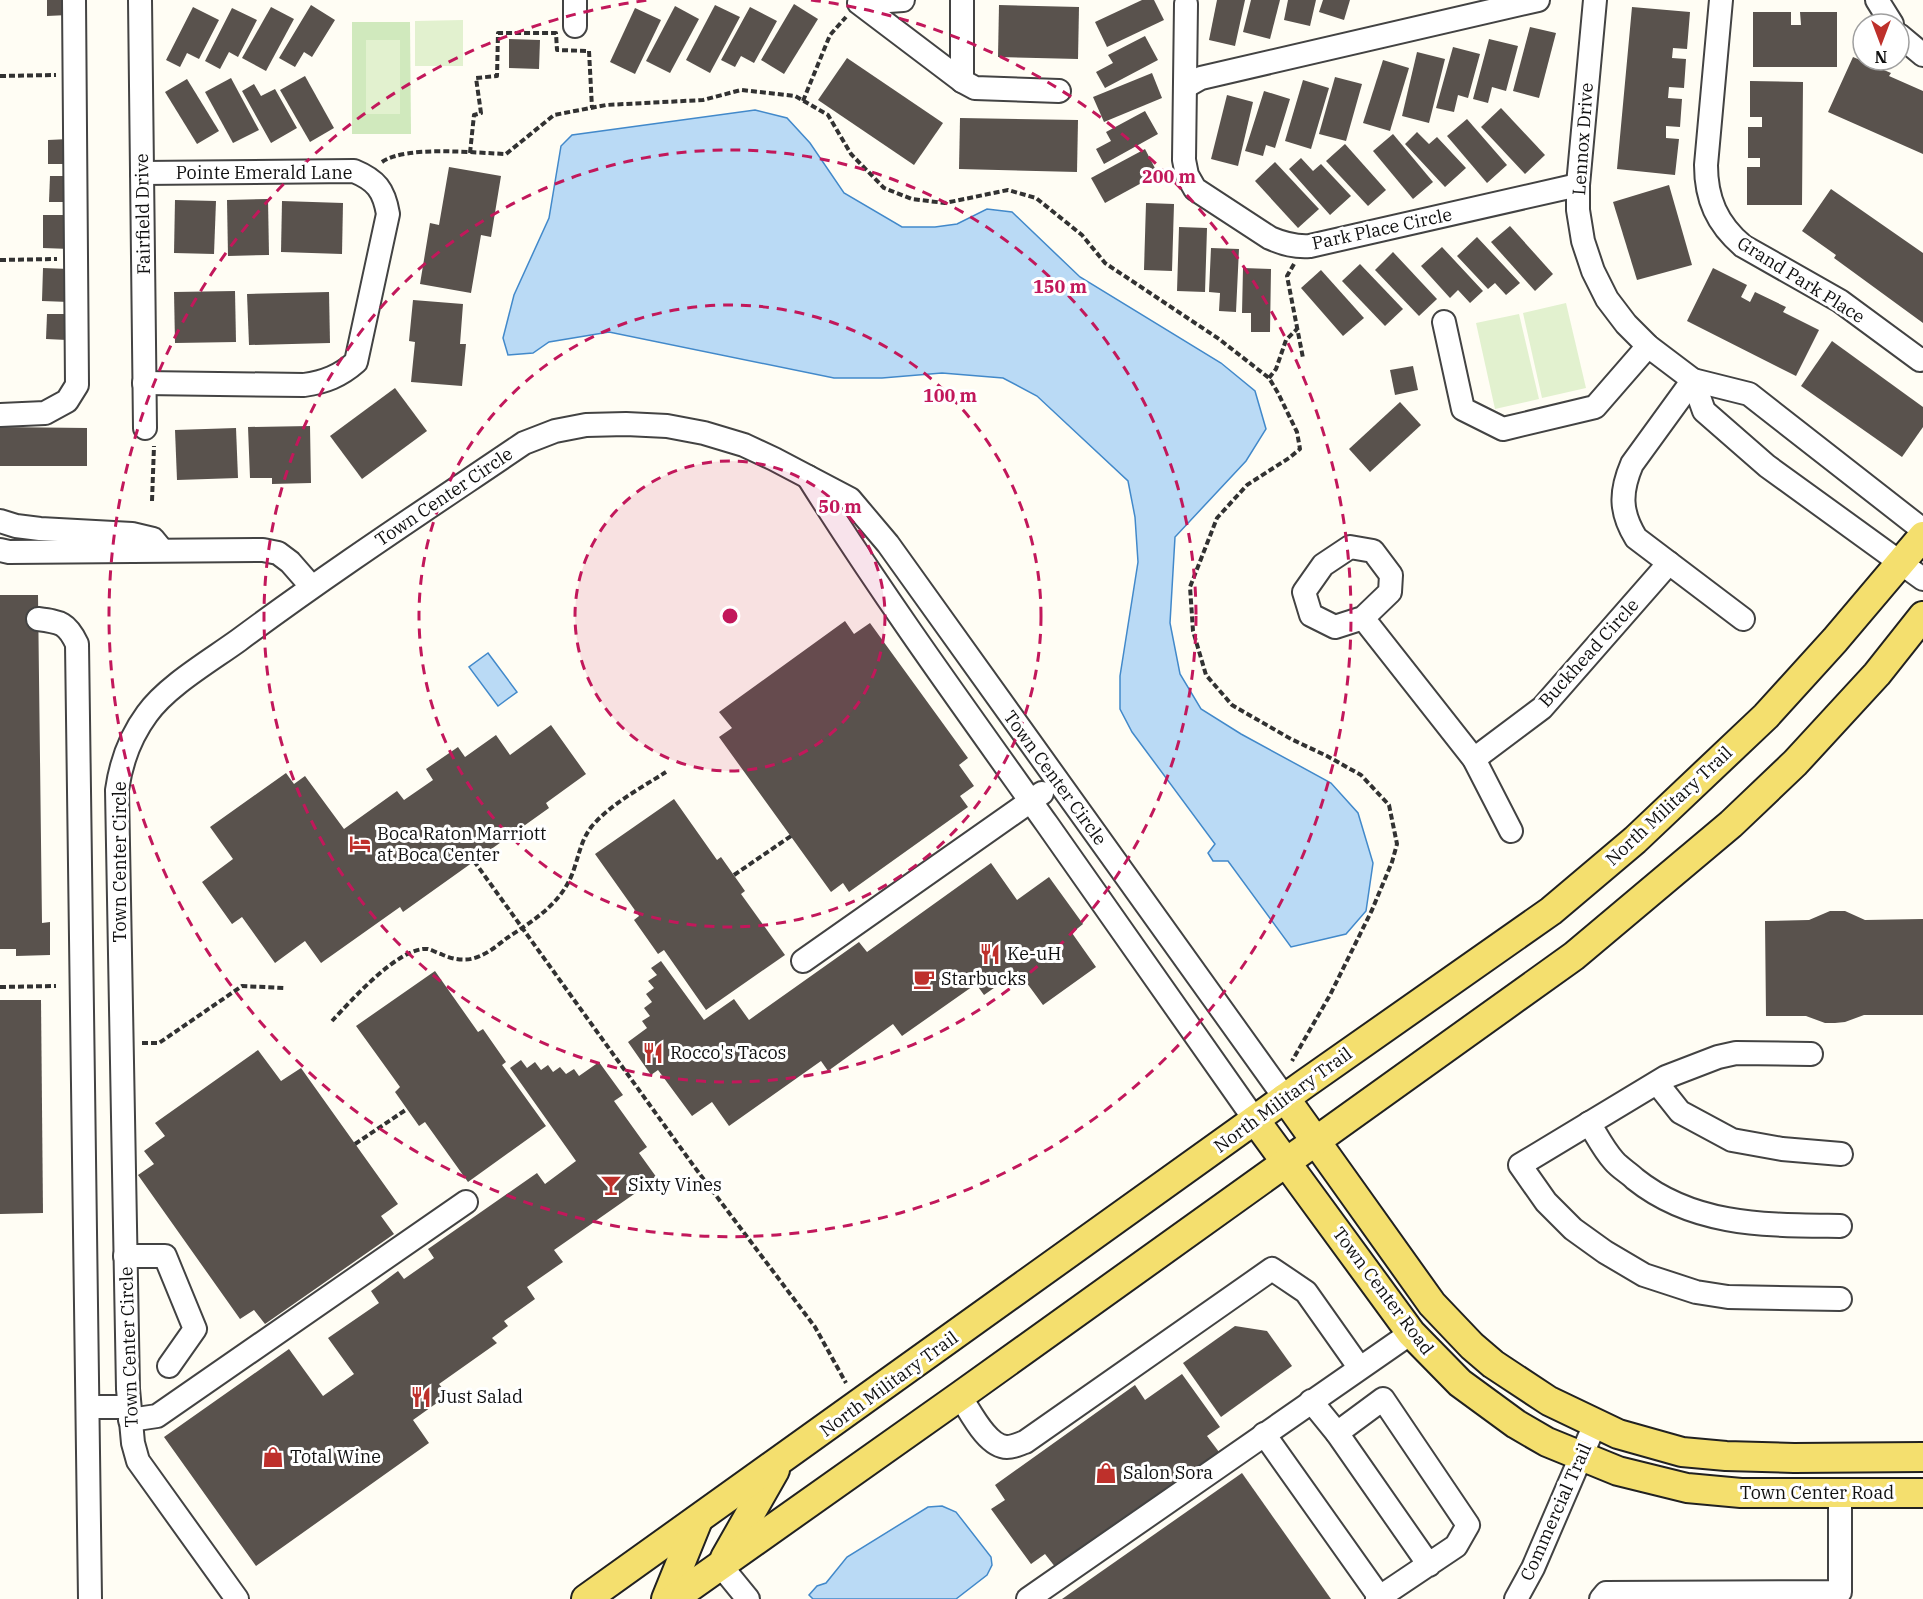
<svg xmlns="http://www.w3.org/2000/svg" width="1923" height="1599" viewBox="0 0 1923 1599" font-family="'IBM Plex Serif',serif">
<rect width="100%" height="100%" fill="#fffdf4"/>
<polygon fill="#d0e9bd" points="352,22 410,22 411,134 352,134"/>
<g fill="#e2f1cf">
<polygon points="463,20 463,66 415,66 415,21"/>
<rect x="366" y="40" width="34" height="74"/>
<polygon points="1566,303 1586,388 1542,398 1523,313"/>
<polygon points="1519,314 1539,399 1495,409 1476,323"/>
</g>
<g fill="#badaf5" stroke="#4289ca" stroke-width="1.5">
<polygon points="755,110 787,118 810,143 844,193 902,227 935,227 957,224 987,209 1012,212 1080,277 1221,363 1255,391 1266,429 1246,461 1175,537 1170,623 1180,674 1201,709 1241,734 1331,783 1358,813 1373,863 1366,911 1346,934 1291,947 1228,861 1213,861 1208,853 1215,844 1132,732 1120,709 1120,676 1138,562 1135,517 1128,481 1037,396 1003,378 942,373 882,378 834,378 609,332 549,342 533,353 508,355 503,338 514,295 549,218 561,146 572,135"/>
<polygon points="488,653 517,692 498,706 469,667"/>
<polygon points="942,1506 956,1512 991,1557 992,1565 987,1575 956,1599 813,1599 809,1595 817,1586 826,1583 847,1557 928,1507"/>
</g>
<g fill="#59524d">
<polygon points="47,0 67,0 68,15 47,16"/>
<polygon points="1142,0 1154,0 1164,20 1107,47 1095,22"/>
<polygon points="1217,0 1245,0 1235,46 1209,40"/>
<polygon points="1251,0 1280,0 1270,39 1243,32"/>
<polygon points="1288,0 1316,0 1310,26 1284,20"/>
<polygon points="1323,0 1350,0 1344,20 1319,12"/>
<polygon points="794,4 818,19 784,74 761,60"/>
<polygon points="311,5 335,20 312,57 304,52 295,67 279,58"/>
<polygon points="715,5 740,17 710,73 686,60"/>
<polygon points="999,5 1079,7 1078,59 998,57"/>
<polygon points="675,6 699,19 670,73 646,61"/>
<polygon points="193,7 219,20 199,59 187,53 180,67 166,60"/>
<polygon points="271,7 294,19 266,71 242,58"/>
<polygon points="750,7 777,21 754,63 741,56 735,67 721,60"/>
<polygon points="1632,7 1690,12 1687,49 1673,48 1672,58 1686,59 1684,88 1669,87 1668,98 1682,99 1680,127 1666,126 1666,138 1679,139 1675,175 1617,169"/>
<polygon points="232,8 257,20 238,57 229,52 220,69 205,61"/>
<polygon points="635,8 661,20 635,74 610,62"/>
<polygon points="1753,12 1791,12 1791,25 1801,25 1800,12 1837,12 1837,67 1753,67"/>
<polygon points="1530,27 1556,33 1539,98 1513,91"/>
<polygon points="1145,36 1158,60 1105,88 1096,72 1113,63 1108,55"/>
<polygon points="509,39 540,40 539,69 509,68"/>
<polygon points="1489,39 1518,46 1506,91 1492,87 1488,103 1473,99"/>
<polygon points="1453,47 1480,54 1468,98 1458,95 1454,112 1436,108"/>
<polygon points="1417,52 1445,59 1429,123 1402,116"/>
<polygon points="1853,57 1891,73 1889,76 1923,91 1923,154 1828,112"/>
<polygon points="847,58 943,123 914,165 818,100"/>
<polygon points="1383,60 1409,68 1390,131 1363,123"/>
<polygon points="1152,73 1162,98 1104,122 1093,97"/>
<polygon points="305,76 334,128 310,142 280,90"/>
<polygon points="1335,77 1362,84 1346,141 1319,134"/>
<polygon points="231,78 259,130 233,143 205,92"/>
<polygon points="187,79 219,131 197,144 165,92"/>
<polygon points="1303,80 1329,88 1311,149 1285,141"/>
<polygon points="1750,81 1803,82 1802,205 1747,205 1747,167 1760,167 1760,158 1748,158 1748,127 1762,127 1762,117 1750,117"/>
<polygon points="254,84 261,96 275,89 297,128 271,143 242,91"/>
<polygon points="1264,91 1290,99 1275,148 1266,145 1263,156 1245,151"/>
<polygon points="1227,95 1253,102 1238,166 1211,159"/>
<polygon points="1501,108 1545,155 1525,174 1481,127"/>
<polygon points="1145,111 1158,134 1104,164 1096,149 1111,141 1106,132"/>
<polygon points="960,118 1078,120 1077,172 959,169"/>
<polygon points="1467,119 1507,165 1487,183 1447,136"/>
<polygon points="1417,132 1429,144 1437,137 1466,168 1445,187 1405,144"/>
<polygon points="1393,134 1433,182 1413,199 1373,151"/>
<polygon points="69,139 69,164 48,164 48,140"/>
<polygon points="1345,144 1386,190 1368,206 1326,161"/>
<polygon points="1145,149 1158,174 1105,203 1091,178"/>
<polygon points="1301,158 1313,171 1321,164 1351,196 1330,215 1289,169"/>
<polygon points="1275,162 1319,209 1298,228 1255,181"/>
<polygon points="449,167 501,176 491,237 481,235 471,293 420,284 430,223 439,225"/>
<polygon points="50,176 70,176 70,202 49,202"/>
<polygon points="1669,185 1692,265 1637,280 1613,202"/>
<polygon points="1831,189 1923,253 1923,323 1834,258 1836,255 1802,231"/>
<polygon points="268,199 269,255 228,256 227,200"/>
<polygon points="175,200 216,201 214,254 174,253"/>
<polygon points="282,201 343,203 342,254 281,252"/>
<polygon points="1146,203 1174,204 1172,271 1144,270"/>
<polygon points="43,215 71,215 70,249 43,248"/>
<polygon points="1510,226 1553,274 1535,291 1491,242"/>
<polygon points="1179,227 1207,228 1205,292 1177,291"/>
<polygon points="1477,237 1520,283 1506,295 1495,283 1488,289 1457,256"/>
<polygon points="1442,247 1483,291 1470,303 1458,290 1450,298 1421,266"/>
<polygon points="1211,248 1239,249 1236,312 1219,311 1220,293 1209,292"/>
<polygon points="1393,252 1437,299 1419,316 1375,270"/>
<polygon points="1360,264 1403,309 1385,326 1342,281"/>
<polygon points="43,268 69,269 69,302 42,301"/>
<polygon points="1243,268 1271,269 1270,332 1251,332 1251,313 1242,313"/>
<polygon points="1713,268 1747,285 1741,297 1750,302 1755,292 1786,307 1783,312 1819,330 1796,376 1687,321"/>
<polygon points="1321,270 1364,318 1343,336 1301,288"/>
<polygon points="235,291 236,342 175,343 174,292"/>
<polygon points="329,292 330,343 249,345 247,294"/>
<polygon points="413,300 463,304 460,344 466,344 462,386 411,382 415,342 409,341"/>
<polygon points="47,314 68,314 67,340 46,339"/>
<polygon points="1832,341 1923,407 1923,427 1902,457 1801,386"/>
<polygon points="1413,366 1418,390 1395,395 1390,370"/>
<polygon points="395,388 427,431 362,479 330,436"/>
<polygon points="1400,402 1421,425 1370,472 1349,449"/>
<polygon points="310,426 311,483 272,484 272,478 250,478 248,427"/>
<polygon points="0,427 87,428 87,466 0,466"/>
<polygon points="236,428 238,478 177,480 175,430"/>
<polygon points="0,595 38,595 42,923 50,922 50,955 16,956 16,949 0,949"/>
<polygon points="845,621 854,634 870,623 968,758 959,765 974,786 960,796 968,807 849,892 843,883 831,892 719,737 732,728 719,712"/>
<polygon points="551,725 586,774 546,803 549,808 403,912 400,907 321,963 305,941 275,963 242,917 232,924 202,882 233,859 210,827 286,773 294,784 305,776 344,829 397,791 404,800 433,780 426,769 458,747 465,757 496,735 510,755"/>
<polygon points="674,799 717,860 721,857 745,891 741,894 785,955 706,1010 664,950 658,954 634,920 639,916 595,854"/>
<polygon points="991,863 1017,900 1049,877 1083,924 1072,933 1096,967 1043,1005 1018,971 984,995 976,984 902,1036 893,1024 828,1071 821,1061 729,1126 712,1102 692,1116 658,1070 651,1075 628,1042 647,1028 642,1021 650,1016 644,1008 652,1002 646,994 654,988 648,981 657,975 651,968 661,961 704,1020 734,999 749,1020 859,942 867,952"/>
<polygon points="1830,911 1845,911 1865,920 1923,919 1923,1015 1864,1015 1845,1022 1835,1023 1825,1023 1806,1016 1766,1016 1765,921 1809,920"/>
<polygon points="435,971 478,1032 483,1029 506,1062 502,1065 546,1126 468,1182 425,1122 419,1126 395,1092 400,1087 356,1026"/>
<polygon points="0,1000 41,1000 43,1213 0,1214"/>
<polygon points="258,1050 281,1081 301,1068 398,1204 381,1216 394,1234 265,1324 254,1310 240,1319 138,1175 154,1164 144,1151 165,1136 155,1123"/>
<polygon points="521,1060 527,1068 535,1062 541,1070 548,1065 553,1072 560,1067 566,1074 574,1069 579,1076 599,1062 623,1095 614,1101 647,1147 639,1153 657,1178 554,1250 563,1262 527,1287 535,1299 504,1321 508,1326 492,1338 497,1343 439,1384 448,1395 413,1420 429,1443 256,1566 164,1437 289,1349 323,1396 354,1374 328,1338 379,1303 371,1291 398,1271 404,1279 434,1258 428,1249 537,1173 545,1184 576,1161 510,1068"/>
<polygon points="1235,1326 1267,1331 1292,1366 1221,1417 1183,1363"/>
<polygon points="1182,1374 1220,1427 1207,1436 1219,1452 1056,1568 1045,1554 1031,1564 991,1509 1005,1500 995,1485 1135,1385 1145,1400"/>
<polygon points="1242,1473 1331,1599 1062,1599"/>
</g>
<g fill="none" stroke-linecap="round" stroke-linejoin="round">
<defs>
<g id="minor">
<polyline points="140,0 145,428"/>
<polyline points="575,0 575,26"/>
<polyline points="903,0 859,3 962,81 975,88 1059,91"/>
<polyline points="962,0 962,81"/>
<polyline points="1595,0 1578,185 1578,210 1583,241 1593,271 1607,299 1626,324 1648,346 1693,380 1749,394 1923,530"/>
<path d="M1721,0L1706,165C1706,199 1717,224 1743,246L1840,301L1920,360L1923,359"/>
<polyline points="1877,0 1892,24"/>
<path d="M1186,4L1184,160L1187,175L1195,189L1270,238C1284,244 1295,247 1310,246L1578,185"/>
<polyline points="1899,35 1923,55"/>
<polyline points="1185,87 1201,78 1538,0"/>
<path d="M142,173L354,171C376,180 384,190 388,214L356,362C340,376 325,382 304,385L144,383"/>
<polyline points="1444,322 1463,409 1503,429 1595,407 1648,346"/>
<path d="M1693,380L1632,464C1620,492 1620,512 1636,538L1743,619"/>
<polyline points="1693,380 1704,411 1767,466 1923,579"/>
<polyline points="0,415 45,413 67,401 77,385 74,0"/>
<path d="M808,477C883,596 965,709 1047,824C1117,922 1186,1021 1255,1120"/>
<polyline points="0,521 16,526 40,529 132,534 153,539 162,550"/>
<polyline points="0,550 9,552 263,550 278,553 290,562 311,586"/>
<polyline points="1363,618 1335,627 1311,615 1304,592 1323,565 1350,547 1373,551 1391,575 1390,592 1363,618 1474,759 1511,831"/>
<path d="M38,619C61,622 67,623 77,644L90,1599"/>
<polyline points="1474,759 1542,708 1669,563"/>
<polyline points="803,961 1042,793"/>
<polyline points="1811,1054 1736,1053 1718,1057 1666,1077 1520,1165 1546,1202 1573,1229 1605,1252 1644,1275 1696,1292 1728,1297 1840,1299"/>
<polyline points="1657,1083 1680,1112 1732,1140 1782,1149 1841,1154"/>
<path d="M1589,1123C1597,1136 1604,1150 1614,1161C1620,1168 1629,1173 1635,1179C1695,1227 1768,1225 1840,1226"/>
<polyline points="125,1256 165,1256 195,1329 169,1366"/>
<path d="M960,1396C970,1411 987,1447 1007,1447C1014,1447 1019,1444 1025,1442L1272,1269L1306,1292L1359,1367"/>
<polyline points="1311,1401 1337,1433"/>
<polyline points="88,1407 129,1407"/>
<polyline points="130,1420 157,1416 466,1202"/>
<polyline points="1264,1434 1381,1599"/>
<polyline points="721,1566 748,1599"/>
<path d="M237,1599L138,1461L133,1443L128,1389L117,790C121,762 130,737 147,714C167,686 210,661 239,640C332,571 428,508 524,443L555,431L586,425L626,424L667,426L704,433L744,445L774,459L850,499L888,544L1285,1098"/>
<polyline points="1028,1599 1411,1333"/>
<polyline points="1377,1599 1456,1546 1468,1525 1383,1399 1337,1433 1429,1565"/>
<polyline points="1516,1599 1533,1568 1595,1424"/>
<polyline points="1601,1599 1606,1593 1840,1592 1840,1494"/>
</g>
<g id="major">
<polyline points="1285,1098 1432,1304 1472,1346 1493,1364 1549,1401 1618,1434 1682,1452 1726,1456 1794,1458 1923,1457"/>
<polyline points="1255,1120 1411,1333 1460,1383 1516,1424 1547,1442 1618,1471 1687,1488 1741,1493 1923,1493"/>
<polyline points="725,1558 775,1470"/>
<polyline points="586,1599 1306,1083 1551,911 1635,840 1766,716 1835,640 1923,536"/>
<polyline points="666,1599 698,1520"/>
<polyline points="673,1599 960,1396 1574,956 1731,824 1795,763 1877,674 1923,616"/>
</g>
</defs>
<use href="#minor" stroke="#434343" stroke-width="26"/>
<use href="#major" stroke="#212121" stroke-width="32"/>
<g stroke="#323232" stroke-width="4" stroke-dasharray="6 3" stroke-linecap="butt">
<polyline points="0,76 56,75"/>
<polyline points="803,101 830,35 846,17"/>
<polyline points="470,153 474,115 481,113 476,78 497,76 498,33 556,33 557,50 589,51 592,108"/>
<path d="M382,162C406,145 476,153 506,154L554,115L606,105L703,100L741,90L795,96L828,115L851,154L884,188L912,199L945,203L1008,190L1036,198L1082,235L1105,263L1219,339L1269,378L1278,393L1297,432L1300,449L1289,458L1247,485L1217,518L1190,587L1193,631L1206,675L1232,705L1291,739L1327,756L1361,775L1389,805L1397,844L1392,862L1372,910L1330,995L1292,1061"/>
<polyline points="0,260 57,259"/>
<polyline points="1294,264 1287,276 1303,358"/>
<polyline points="1269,378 1276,369 1286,340 1297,329"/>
<polyline points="152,501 154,446"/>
<polyline points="474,861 693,1165 815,1327 846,1383"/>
<polyline points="734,875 791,836"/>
<polyline points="0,987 56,986"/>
<path d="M332,1021C351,1001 399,946 428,949C432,950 437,953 441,954C454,960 467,962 480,956C490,952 499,944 507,938C534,920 561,904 573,872C579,855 581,840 592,826C612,803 641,788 666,772"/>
<polyline points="142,1043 159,1043 242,986 284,988"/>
<polyline points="355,1144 407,1109"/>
</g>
<use href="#minor" stroke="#fff" stroke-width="22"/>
<use href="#major" stroke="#f4df6e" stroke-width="28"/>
</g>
<circle cx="730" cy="616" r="155" fill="#c2185b" fill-opacity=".12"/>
<g fill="none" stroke="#c2185b" stroke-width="3" stroke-dasharray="10 8">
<circle cx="730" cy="616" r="155"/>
<circle cx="730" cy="616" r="311"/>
<circle cx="730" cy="616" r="466"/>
<path d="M811 0A621 621 0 1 1 649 0"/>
</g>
<defs>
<symbol id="hotel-bare" viewBox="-9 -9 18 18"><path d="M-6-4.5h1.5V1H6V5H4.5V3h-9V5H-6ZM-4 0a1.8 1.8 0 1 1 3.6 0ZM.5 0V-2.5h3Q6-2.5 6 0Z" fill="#be302b" stroke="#fff" stroke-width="2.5" paint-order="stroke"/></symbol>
<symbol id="restaurant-bare" viewBox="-9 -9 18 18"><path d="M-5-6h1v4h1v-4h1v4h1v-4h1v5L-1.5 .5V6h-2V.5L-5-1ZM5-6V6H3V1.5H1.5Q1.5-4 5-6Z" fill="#be302b" stroke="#fff" stroke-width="2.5" paint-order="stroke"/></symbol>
<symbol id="cafe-bare" viewBox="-9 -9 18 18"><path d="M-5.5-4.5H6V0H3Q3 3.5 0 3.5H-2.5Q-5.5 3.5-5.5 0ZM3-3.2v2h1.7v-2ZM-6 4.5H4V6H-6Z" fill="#be302b" stroke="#fff" stroke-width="2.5" paint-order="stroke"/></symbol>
<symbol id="bar-bare" viewBox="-9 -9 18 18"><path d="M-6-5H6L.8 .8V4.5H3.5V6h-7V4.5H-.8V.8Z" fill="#be302b" stroke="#fff" stroke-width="2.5" paint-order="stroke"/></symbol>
<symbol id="shop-bare" viewBox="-9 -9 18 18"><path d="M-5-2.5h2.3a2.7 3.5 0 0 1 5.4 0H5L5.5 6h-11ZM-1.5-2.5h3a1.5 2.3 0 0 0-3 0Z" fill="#be302b" stroke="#fff" stroke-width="2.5" paint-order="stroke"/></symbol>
</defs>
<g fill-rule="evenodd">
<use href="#hotel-bare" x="345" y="829" width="30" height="30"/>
<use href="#restaurant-bare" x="975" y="939" width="30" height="30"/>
<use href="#cafe-bare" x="909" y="964" width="30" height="30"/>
<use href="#restaurant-bare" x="638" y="1038" width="30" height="30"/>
<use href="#bar-bare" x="596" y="1170" width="30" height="30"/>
<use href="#restaurant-bare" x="406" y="1382" width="30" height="30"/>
<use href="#shop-bare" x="258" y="1442" width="30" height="30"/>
<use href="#shop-bare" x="1091" y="1458" width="30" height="30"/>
</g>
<g text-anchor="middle" stroke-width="6" stroke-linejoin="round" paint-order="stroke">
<g font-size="18" fill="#101010" stroke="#fff">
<text transform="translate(1583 139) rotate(-86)" y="6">Lennox Drive</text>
<text x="264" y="179">Pointe Emerald Lane</text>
<text transform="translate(143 214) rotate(-91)" y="6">Fairfield Drive</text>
<text transform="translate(1382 229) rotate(-12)" y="6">Park Place Circle</text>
<text transform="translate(1801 280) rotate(32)" y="6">Grand Park Place</text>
<text transform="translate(444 497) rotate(-34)" y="6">Town Center Circle</text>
<text transform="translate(1589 653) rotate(-48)" y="6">Buckhead Circle</text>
<text transform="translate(1055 778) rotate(54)" y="6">Town Center Circle</text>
<text transform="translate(1669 806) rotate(-43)" y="6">North Military Trail</text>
<text transform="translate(120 862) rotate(-90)" y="6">Town Center Circle</text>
<text transform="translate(1283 1100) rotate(-36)" y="6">North Military Trail</text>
<text transform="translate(1383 1291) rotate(53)" y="6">Town Center Road</text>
<text transform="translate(129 1347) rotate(-92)" y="6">Town Center Circle</text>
<text transform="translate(889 1384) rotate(-36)" y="6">North Military Trail</text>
<text x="1817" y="1499">Town Center Road</text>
<text transform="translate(1556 1512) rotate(-66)" y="6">Commercial Trail</text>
</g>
<g font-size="18" fill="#101010" stroke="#fff" text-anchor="start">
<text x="377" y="840">Boca Raton Marriott<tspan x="377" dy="21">at Boca Center</tspan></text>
<text x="1007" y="960">Ke-uH</text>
<text x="941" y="985">Starbucks</text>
<text x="670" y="1059">Rocco's Tacos</text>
<text x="628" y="1191">Sixty Vines</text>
<text x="438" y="1403">Just Salad</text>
<text x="290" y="1463">Total Wine</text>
<text x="1123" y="1479">Salon Sora</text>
</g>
</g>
<circle cx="730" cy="616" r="9" fill="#c2185b" stroke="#fff" stroke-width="3"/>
<g font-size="18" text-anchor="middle" font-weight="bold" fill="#c2185b" stroke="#fff" stroke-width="6" stroke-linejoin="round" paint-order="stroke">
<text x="1169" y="183">200 m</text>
<text x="1060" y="293">150 m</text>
<text x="950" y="402">100 m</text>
<text x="840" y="513">50 m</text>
</g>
<g transform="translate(1881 42) rotate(180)"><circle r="28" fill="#ffffff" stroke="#9f9f9f" stroke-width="1.5"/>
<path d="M0-4.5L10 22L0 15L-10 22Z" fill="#be302b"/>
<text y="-9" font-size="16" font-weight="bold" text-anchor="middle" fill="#101010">N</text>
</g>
</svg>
